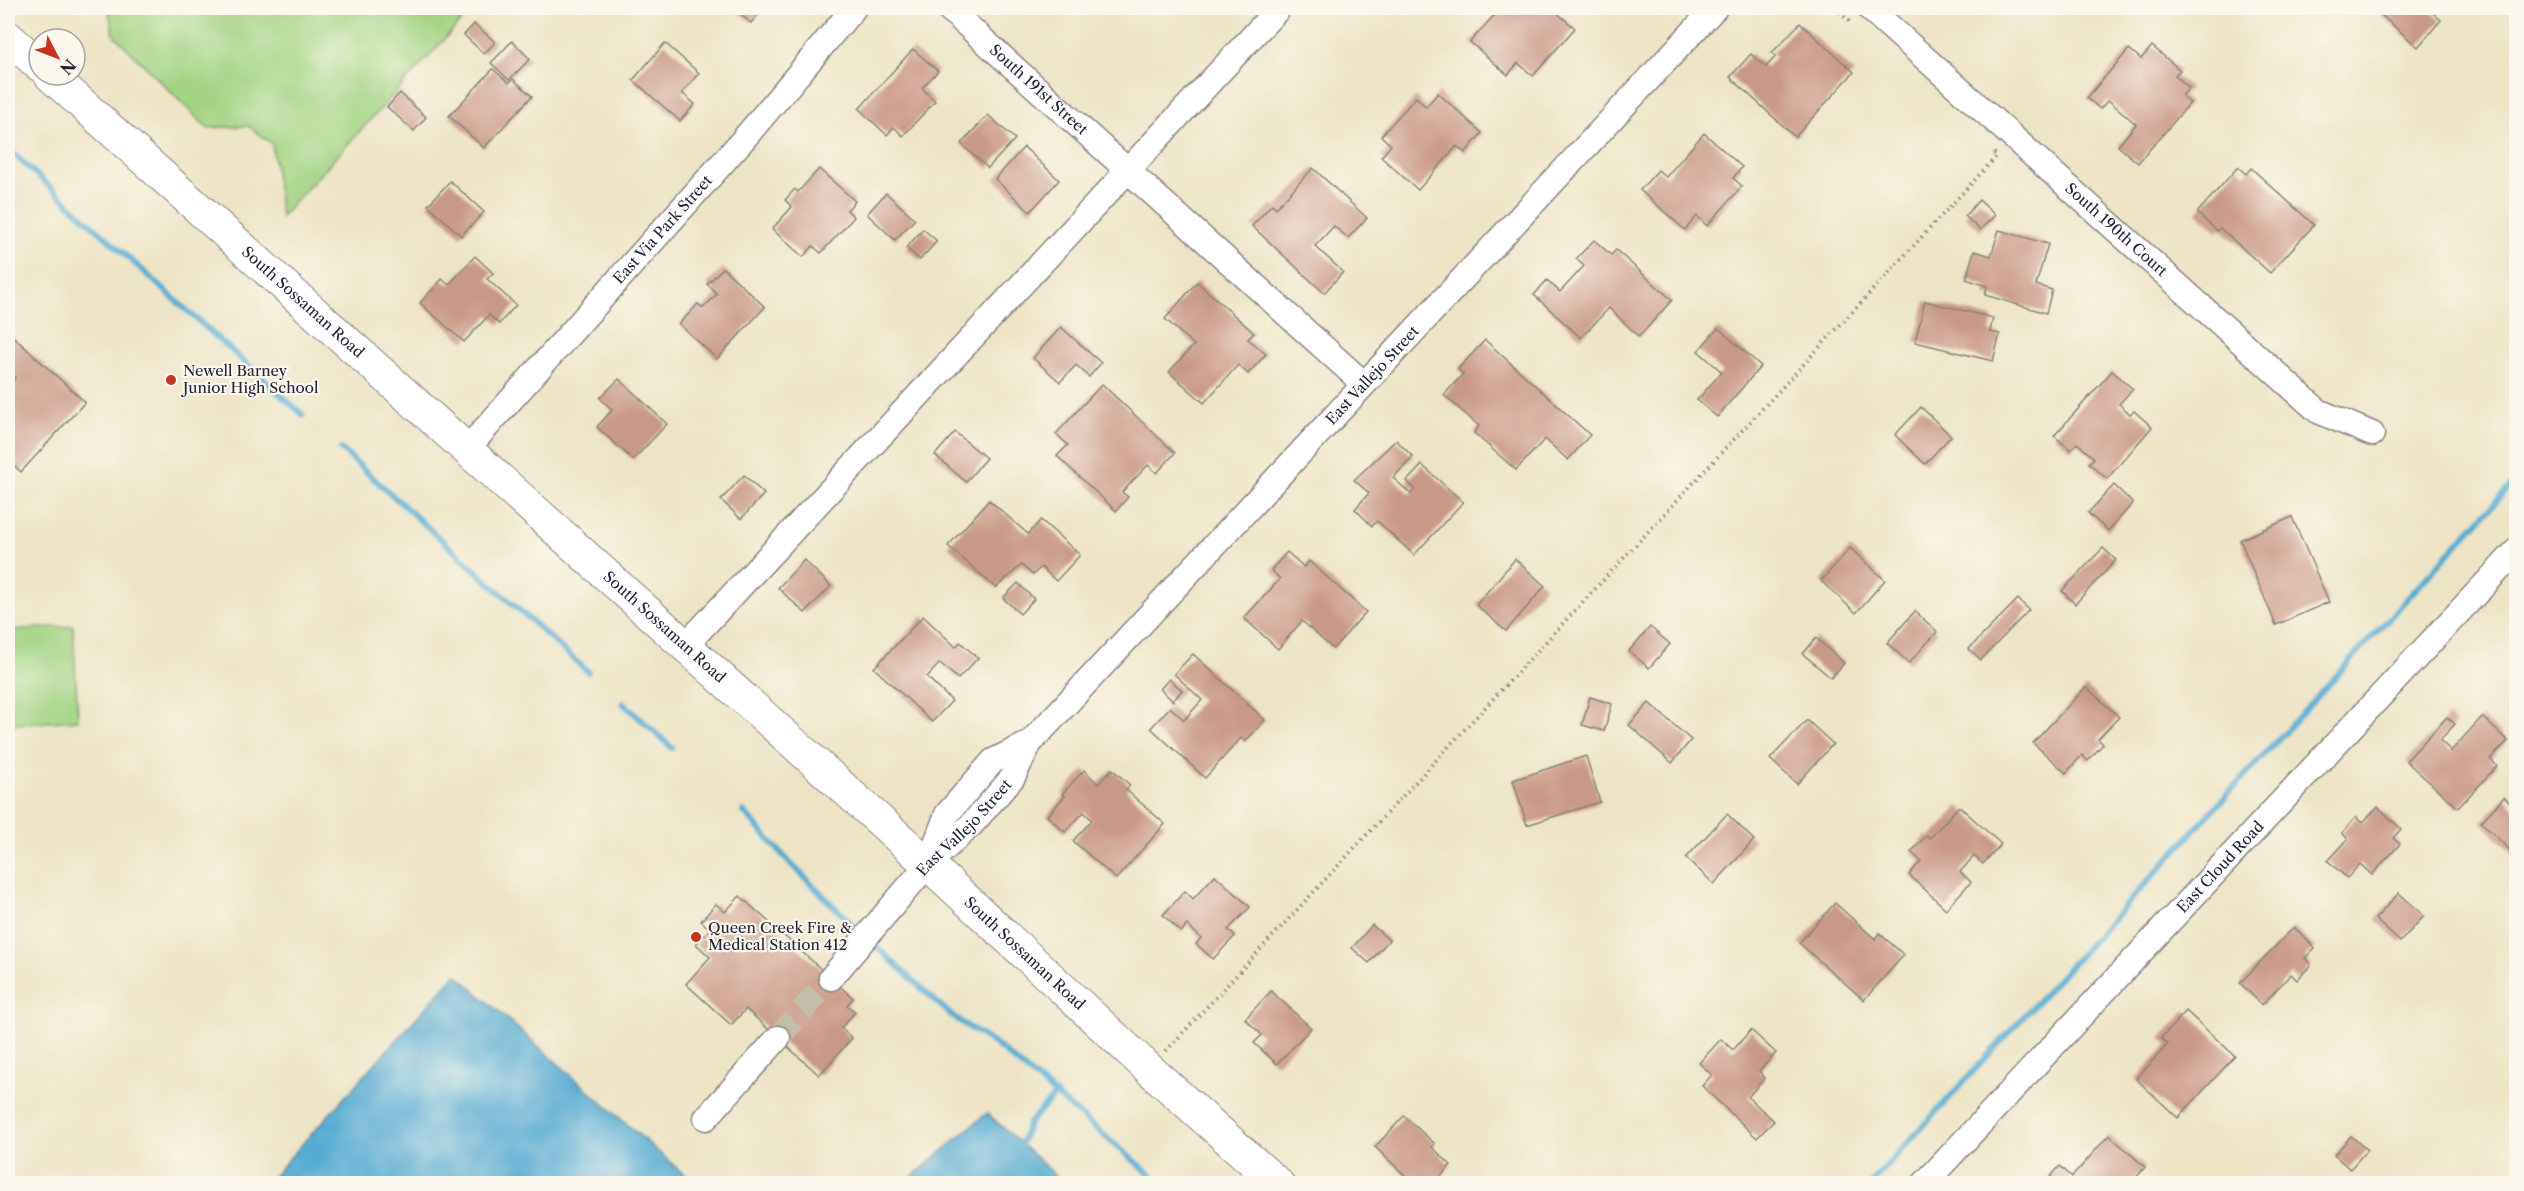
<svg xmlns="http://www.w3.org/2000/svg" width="2524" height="1191" viewBox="0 0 2524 1191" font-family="'Libre Caslon Text',serif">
<rect width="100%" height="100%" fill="#fbf7ec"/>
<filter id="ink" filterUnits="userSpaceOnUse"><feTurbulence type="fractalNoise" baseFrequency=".0167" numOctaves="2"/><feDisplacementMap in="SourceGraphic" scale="12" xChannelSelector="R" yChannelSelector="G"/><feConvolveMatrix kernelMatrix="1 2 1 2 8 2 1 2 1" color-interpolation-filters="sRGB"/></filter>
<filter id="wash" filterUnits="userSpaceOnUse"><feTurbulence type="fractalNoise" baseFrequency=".008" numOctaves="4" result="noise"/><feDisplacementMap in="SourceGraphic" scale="24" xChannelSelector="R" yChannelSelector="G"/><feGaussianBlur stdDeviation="1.35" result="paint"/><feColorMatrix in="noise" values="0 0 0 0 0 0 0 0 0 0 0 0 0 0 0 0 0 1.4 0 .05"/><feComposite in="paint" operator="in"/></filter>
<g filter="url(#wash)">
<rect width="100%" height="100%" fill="#ede4c5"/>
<g fill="#a3d482" stroke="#627b5e" stroke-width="1.5">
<polygon points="108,8 473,8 281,217 272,144 248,126 207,128 114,35"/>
<polygon points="73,626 78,720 8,725 8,630"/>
</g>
<g fill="#55acd2" stroke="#3c6786" stroke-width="1.5">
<polygon points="456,974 694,1183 267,1183"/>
<polygon points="987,1113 1064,1183 905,1183"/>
</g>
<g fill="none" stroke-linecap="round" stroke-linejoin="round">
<g stroke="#55acd2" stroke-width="6">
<polyline points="8,149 303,415"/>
<polyline points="341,449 588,672"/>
<polyline points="623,703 672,748"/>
<polyline points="743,811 791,864 862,934"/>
<polyline points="870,941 952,1016 995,1044 1162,1184"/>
<polyline points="1018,1150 1029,1123 1056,1094"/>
<polyline points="1870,1184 2516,480"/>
</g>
</g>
<g id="blocks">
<g fill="#c99987">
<polygon points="733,8 764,8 751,23"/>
<polygon points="1512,8 1551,8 1575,28 1533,76 1518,63 1508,75 1470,42 1499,10 1505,15"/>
<polygon points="2385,8 2427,8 2441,20 2418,47 2380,14"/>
<polygon points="1800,23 1854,72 1795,137 1730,77 1751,54 1766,67 1776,56 1772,53"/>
<polygon points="474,24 495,42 484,54 464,35"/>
<polygon points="512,41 530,59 509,80 491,63"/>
<polygon points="665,43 699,73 682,93 695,104 680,121 633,80"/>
<polygon points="2152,46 2180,70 2175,75 2189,88 2182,96 2190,103 2138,163 2118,146 2136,124 2108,100 2100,109 2087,98 2129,49 2141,59"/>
<polygon points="913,49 938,71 922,88 935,101 903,136 894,127 887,135 859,109"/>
<polygon points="493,69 509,83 513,79 532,96 484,148 449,116"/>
<polygon points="400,93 426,117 414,131 387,107"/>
<polygon points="1438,93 1482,133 1465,153 1457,146 1418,190 1381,157 1391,145 1381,136 1416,97 1426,107"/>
<polygon points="988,115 1015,139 988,168 961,144"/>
<polygon points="1704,133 1742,167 1733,178 1742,186 1707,226 1697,216 1685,230 1640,190 1658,170 1666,177"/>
<polygon points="1024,147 1059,180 1030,212 995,179"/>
<polygon points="2238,167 2246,174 2251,168 2314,225 2270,273 2220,228 2217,231 2197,213"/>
<polygon points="1313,168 1367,218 1348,238 1334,226 1315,246 1343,272 1324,293 1252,226 1272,204 1276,208"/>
<polygon points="819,169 855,201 847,210 854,217 821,253 813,246 803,257 772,229 792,207 785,200 795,189 798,192"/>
<polygon points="450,181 484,212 461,236 428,205"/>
<polygon points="886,193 915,219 895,240 867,214"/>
<polygon points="1979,200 1995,215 1980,230 1965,216"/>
<polygon points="923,229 937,241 920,260 906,248"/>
<polygon points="1999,230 2048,244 2036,285 2052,290 2046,313 1985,295 1987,286 1966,279 1974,251 1991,256"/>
<polygon points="1594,240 1611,255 1616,250 1672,300 1639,337 1609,308 1581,338 1534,295 1547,280 1560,292 1584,266 1576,259"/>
<polygon points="475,256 493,273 487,279 516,305 499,324 489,315 464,342 420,303 442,279 449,285"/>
<polygon points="723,268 765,307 717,359 679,324 698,304 703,308 717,294 707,284"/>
<polygon points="1197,282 1254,333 1248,339 1266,354 1248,374 1238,365 1204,403 1169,372 1194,345 1165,319"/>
<polygon points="1925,301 1993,318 1990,332 2000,334 1993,361 1915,342"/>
<polygon points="1061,327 1101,363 1089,377 1076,365 1060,382 1033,358"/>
<polygon points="1718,328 1761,366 1717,417 1697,400 1722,372 1698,351"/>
<polygon points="8,332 85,402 21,472 8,460 8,387 15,378 8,371"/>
<polygon points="1485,340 1590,435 1568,460 1545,439 1516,470 1474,433 1479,426 1444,395 1463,374 1458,369"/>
<polygon points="2112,371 2133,389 2119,404 2130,414 2134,411 2152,427 2107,479 2089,463 2094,458 2077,443 2071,450 2054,436"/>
<polygon points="619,379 667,424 633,460 597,427 612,410 600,398"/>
<polygon points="1102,384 1175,453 1157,473 1148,465 1122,492 1128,497 1116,511 1057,456 1068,445 1056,434"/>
<polygon points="1921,407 1951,436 1925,464 1895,435"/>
<polygon points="955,432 986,458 966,482 935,455"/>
<polygon points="1396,440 1413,457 1393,478 1411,494 1415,489 1407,481 1422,465 1463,502 1414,555 1377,521 1372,526 1355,509 1369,493 1354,480"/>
<polygon points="744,475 764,494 741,519 721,500"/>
<polygon points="2114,485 2133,503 2108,531 2088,513"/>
<polygon points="989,500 1028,534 1041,520 1080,555 1056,581 1041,567 1033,575 1021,565 996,588 948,546"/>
<polygon points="2292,517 2329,602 2276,625 2240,540"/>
<polygon points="1850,548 1885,580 1856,613 1821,581"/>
<polygon points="2103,548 2116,560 2075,604 2062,591"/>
<polygon points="1287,552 1304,567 1309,561 1366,612 1333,649 1302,621 1278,649 1244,618 1280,579 1271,570"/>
<polygon points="1515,559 1545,586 1506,631 1476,605"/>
<polygon points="804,560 831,586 805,613 778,588"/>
<polygon points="1018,583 1034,599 1020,614 1003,598"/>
<polygon points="2018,599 2029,610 1981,660 1969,649"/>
<polygon points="1915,611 1937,632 1909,663 1887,643"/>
<polygon points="923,616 956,647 960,642 978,658 958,679 940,663 927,677 952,701 932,722 874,668"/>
<polygon points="1650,627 1670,644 1649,668 1629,651"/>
<polygon points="1816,638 1844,663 1831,678 1803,654"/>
<polygon points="1193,654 1265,720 1245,742 1241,738 1205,778 1151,728 1170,707 1184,720 1202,700 1174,674"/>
<polygon points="1169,679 1182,690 1173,701 1160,689"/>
<polygon points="2086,687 2119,717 2098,739 2103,744 2088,761 2082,755 2066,773 2033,743"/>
<polygon points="1590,697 1612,704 1604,731 1582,725"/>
<polygon points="1649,703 1691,740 1672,763 1629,725"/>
<polygon points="2447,717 2455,724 2440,740 2451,751 2482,717 2508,741 2490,759 2497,766 2458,808 2406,761"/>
<polygon points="1807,720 1833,744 1797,784 1770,759"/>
<polygon points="1586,756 1600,802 1527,825 1513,780"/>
<polygon points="1112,769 1130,785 1126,790 1165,824 1116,879 1073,841 1092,820 1084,812 1065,832 1047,816 1065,796 1062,794 1084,770 1098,784"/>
<polygon points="2504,797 2516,809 2516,856 2481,822"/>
<polygon points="1959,806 2001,844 1983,864 1974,856 1960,872 1971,882 1946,909 1909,875 1921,861 1911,852 1927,835 1930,838"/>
<polygon points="2378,807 2401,829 2393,838 2400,844 2372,875 2360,864 2347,878 2328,861 2348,839 2342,833 2356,817 2362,823"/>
<polygon points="1727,814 1754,840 1714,884 1686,858"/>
<polygon points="1215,875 1250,907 1228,930 1235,936 1213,959 1196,944 1201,938 1187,925 1181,932 1163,915 1185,891 1193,899"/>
<polygon points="2399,893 2424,916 2400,942 2375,919"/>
<polygon points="740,896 853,998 847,1005 855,1012 841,1028 852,1038 819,1075 746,1009 731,1025 686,984 710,957 696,944 710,929 701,921 716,904 725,912"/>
<polygon points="1835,903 1875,939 1879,933 1904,955 1864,1000 1799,943"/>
<polygon points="1372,925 1389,940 1369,963 1352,948"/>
<polygon points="2294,927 2315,948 2305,958 2311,965 2297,980 2291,974 2262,1005 2240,983"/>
<polygon points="1271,991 1311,1028 1277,1064 1254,1043 1262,1035 1245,1019"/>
<polygon points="2186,1011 2235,1056 2178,1118 2136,1079 2168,1044 2161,1038"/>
<polygon points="1751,1030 1776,1053 1759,1071 1765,1078 1748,1097 1774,1121 1757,1138 1702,1086 1712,1075 1699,1063 1721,1039 1733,1050"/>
<polygon points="1404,1116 1435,1144 1432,1147 1451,1165 1434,1184 1414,1184 1375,1147"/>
<polygon points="2109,1135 2145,1167 2131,1184 2044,1184 2060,1166 2072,1177"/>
<polygon points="2351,1136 2367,1150 2350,1169 2334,1155"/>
</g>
</g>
</g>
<g filter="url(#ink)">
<use href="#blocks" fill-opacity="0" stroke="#888380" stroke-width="1.5"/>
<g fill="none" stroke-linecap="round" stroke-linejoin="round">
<polyline stroke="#c4bda9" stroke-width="24" stroke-dasharray="24 12" stroke-linecap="butt" points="778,1038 831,978"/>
<defs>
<g id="minor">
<path id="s1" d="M948,8L1364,384"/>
<path id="s2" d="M1869,8L2318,411L2372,434"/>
<path id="s3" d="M467,449L742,141L854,8"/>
<polyline points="685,646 1279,8"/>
<polyline points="929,861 947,814 993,761 1030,743"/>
<path id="s4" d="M831,978L928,864L971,825L1013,777L1030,743L1715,8"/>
<polyline points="706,1118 778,1038"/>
<path id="s5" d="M1924,1184L2516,551"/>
</g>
<g id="major">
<polyline points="8,37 39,65"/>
<path id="s6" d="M50,75L928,864L1149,1069L1278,1184"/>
</g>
</defs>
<use href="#minor" stroke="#888380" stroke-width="27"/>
<use href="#major" stroke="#888380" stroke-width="34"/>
<g stroke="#888380" stroke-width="4" stroke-dasharray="1.5 4.5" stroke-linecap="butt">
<polyline points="1835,8 1851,23"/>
<polyline points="1166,1051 1997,156 1994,153"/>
</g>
<use href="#minor" stroke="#fff" stroke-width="24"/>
<use href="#major" stroke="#fff" stroke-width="32"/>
</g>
</g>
<g fill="#c8321e" stroke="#fbf7ec" stroke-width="2">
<circle cx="171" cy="380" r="6"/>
<circle cx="696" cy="937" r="6"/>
</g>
<g text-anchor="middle" stroke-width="4.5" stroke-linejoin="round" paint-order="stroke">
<g font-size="15" fill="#22223b" stroke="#fbf7ec">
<text dy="5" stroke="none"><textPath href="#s1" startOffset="122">South 191st Street</textPath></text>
<text dy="5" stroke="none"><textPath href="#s2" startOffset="332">South 190th Court</textPath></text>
<text dy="5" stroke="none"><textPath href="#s3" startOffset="294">East Via Park Street</textPath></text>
<text dy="5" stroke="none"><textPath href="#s6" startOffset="340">South Sossaman Road</textPath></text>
<text dy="5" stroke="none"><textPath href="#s4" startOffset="812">East Vallejo Street</textPath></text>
<text dy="5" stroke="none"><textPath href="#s6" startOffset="826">South Sossaman Road</textPath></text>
<text dy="5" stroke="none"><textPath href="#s4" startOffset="201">East Vallejo Street</textPath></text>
<text dy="5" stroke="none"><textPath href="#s5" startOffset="434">East Cloud Road</textPath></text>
<text dy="5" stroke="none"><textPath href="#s6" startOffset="1312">South Sossaman Road</textPath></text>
</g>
<g font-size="15" fill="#22223b" stroke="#fbf7ec" text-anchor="start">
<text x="183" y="376">Newell Barney<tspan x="183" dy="17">Junior High School</tspan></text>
<text x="708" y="933">Queen Creek Fire &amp;<tspan x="708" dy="17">Medical Station 412</tspan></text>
</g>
</g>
<rect width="2524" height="1191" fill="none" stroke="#fbf7ec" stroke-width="30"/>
<g transform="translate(57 57) rotate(132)"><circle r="28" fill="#fbf7ec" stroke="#a4a2a5" stroke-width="1.5"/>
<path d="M0-4.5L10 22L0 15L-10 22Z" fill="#c8321e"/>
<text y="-9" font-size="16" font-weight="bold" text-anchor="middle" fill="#22223b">N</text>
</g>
</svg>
